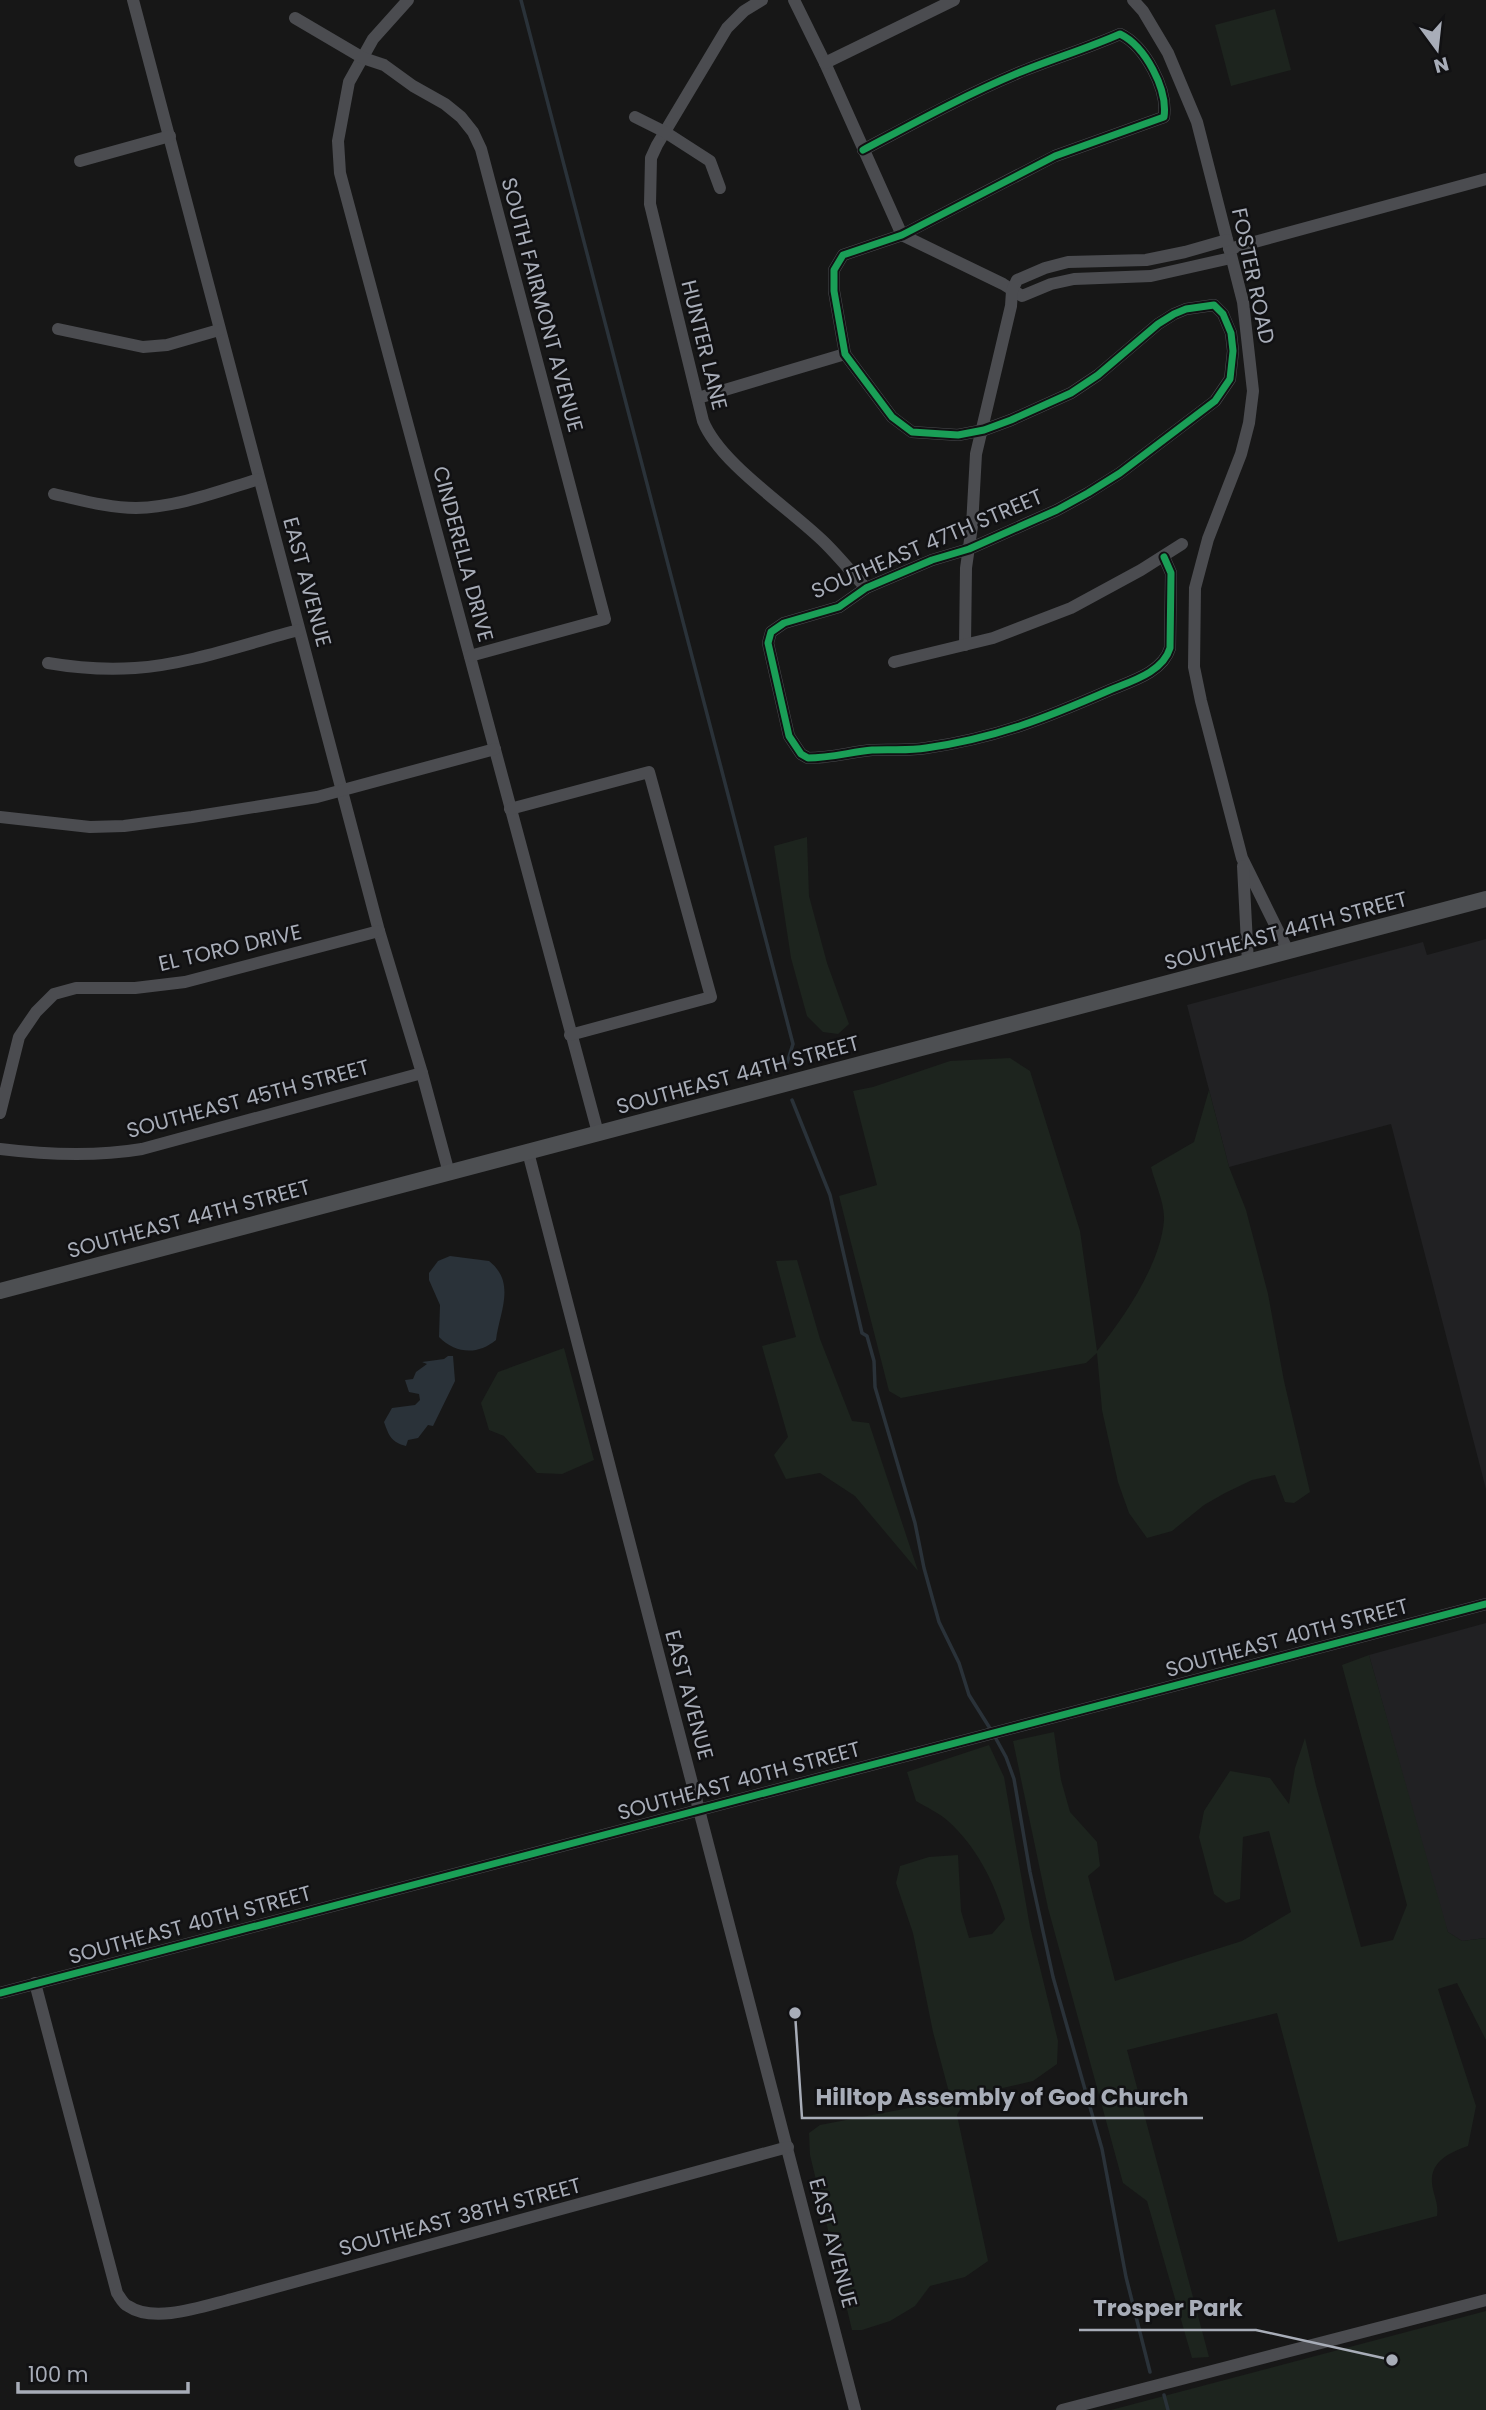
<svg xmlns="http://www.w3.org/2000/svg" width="1486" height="2410" viewBox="0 0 1486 2410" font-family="Poppins,sans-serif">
<rect width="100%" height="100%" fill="#171717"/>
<g fill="#212123">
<polygon points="1486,939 1486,1489 1391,1124 1229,1167 1187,1005 1423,942 1427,955"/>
<polygon points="1486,1623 1486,1938 1462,1941 1448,1932 1442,1916 1369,1655"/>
</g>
<g fill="#1d241e">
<polygon points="1275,9 1291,70 1231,86 1215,25"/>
<polygon points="807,837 809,896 827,963 849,1024 838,1034 823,1032 807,1016 791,958 774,846"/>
<path d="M1010,1058L1030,1071L1080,1231L1097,1351C1124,1318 1161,1263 1164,1220C1165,1204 1155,1183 1151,1167L1194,1142L1209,1090L1229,1167L1246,1210L1268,1294L1284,1381L1310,1492L1294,1503L1285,1502L1275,1475L1252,1480L1225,1493L1204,1505L1172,1531L1147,1538L1129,1513L1118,1482L1102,1410L1097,1353L1086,1363L901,1398L889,1391L839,1196L877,1185L853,1091L873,1087L950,1061Z"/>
<polygon points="797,1260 820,1339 852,1421 869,1423 918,1571 855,1496 820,1473 786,1479 774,1455 788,1437 762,1346 796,1337 776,1261"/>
<polygon points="564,1348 594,1460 562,1474 537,1473 504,1436 489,1430 481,1403 498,1372"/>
<path d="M1369,1655L1448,1932L1462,1941L1486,1938V2040L1457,1983L1438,1989L1476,2106L1468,2146C1451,2152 1430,2161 1432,2183C1433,2195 1439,2203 1437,2216L1338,2242L1277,2013L1127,2050L1209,2357L1192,2358L1147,2201L1123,2183L1048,1908L1013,1741L1054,1732L1061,1780L1070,1812L1097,1842L1100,1866L1088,1876L1115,1981L1242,1941L1291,1912L1269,1831L1243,1837L1240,1899L1226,1903L1214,1894L1199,1837L1204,1811L1230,1771L1270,1778L1289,1804L1295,1768L1305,1738L1316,1786L1361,1947L1393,1940L1407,1905L1342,1665Z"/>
<path d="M989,1745L1004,1777L1030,1927L1058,2041L1057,2064L1033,2081L968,2096L957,2115L988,2261L965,2277L930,2286L915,2306L890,2321L862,2330H852L810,2155L809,2133L820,2125L951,2100L933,2032L913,1933L896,1883L900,1866L929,1857L958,1855L961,1911L969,1938L992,1934L1005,1919C995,1883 976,1846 948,1821C939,1813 926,1807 916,1801L907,1772Z"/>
<polygon points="1486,2311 1486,2410 1111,2410"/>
</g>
<g fill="#2a3239">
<path d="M450,1256L489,1261C517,1283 499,1313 496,1340C478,1355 456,1354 439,1337L440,1305L429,1280V1273L438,1261Z"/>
<path d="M448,1356H453L455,1381L433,1426L428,1425L418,1438L408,1440L406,1446C391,1442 389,1436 384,1422L392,1408L415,1405L420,1400L419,1394L409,1392L405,1380L413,1379L416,1372L427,1364L422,1362L444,1359Z"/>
</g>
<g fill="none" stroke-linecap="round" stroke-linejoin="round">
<g stroke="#2a3239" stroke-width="3.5">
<polyline points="521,0 793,1044 787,1063"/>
<polyline points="792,1100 830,1195 862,1333 867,1336 874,1361 875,1387 915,1523 924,1568 939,1622 959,1663 969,1695 991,1730"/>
<polyline points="995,1737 1006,1757 1014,1779 1030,1872 1053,1977 1102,2149 1126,2277 1150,2372"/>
<polyline points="1164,2395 1168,2410"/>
</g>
<g stroke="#4b4c50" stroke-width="12">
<polyline points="133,0 379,931 422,1073 449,1173"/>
<polyline points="408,0 373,39 349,82 338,141 340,173 598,1133"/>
<path d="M762,0L744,11L727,28L657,145L651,158L650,204L703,421C720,464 791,509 826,544C840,558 853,574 866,588"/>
<polyline points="794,0 825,63 902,235 1003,284 1022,296 1051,284 1074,279 1151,276 1231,258"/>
<polyline points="1133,0 1143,11 1168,53 1197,122 1243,302 1253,391 1249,423 1241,454 1208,539 1195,588 1194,667 1201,701 1242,858 1288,951"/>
<polyline points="295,18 363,58 384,65 413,86 445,104 461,117 473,132 481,149 605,619 470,656"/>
<polyline points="825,63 954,0"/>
<polyline points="635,117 665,132 710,161 720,188"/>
<path d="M863,150C914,123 965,95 1018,73C1052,59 1086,49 1120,34C1145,46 1168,89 1164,117L1055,156L902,235L843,255L834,270V291L845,354L892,417L912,432L958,435L984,430L1011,420L1071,393L1098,375L1158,324L1174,314L1186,309L1214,305L1223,314L1231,333L1233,351L1230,379L1215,401L1120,473L1088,493L1057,510L969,549L932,560L866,588L839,607L784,623L771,632L768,643L789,736L801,754L808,758C830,758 851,752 872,750C890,749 909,751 926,748C996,738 1046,718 1110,690C1132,681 1163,672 1170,648L1171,573L1164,557"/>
<polyline points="80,161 170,136"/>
<polyline points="1229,249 1486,179"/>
<polyline points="58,329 143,347 167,345 219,330"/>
<polyline points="698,398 845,354"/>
<path d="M54,494C81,500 109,508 136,508C179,507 219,491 259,479"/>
<polyline points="965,645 966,568 972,526 976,454 1011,306 1012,291 1017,280 1045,268 1068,262 1146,260 1185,252 1227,240"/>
<polyline points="894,662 993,638 1071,608 1141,570 1182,544"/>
<path d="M48,663C77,668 105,670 135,668C187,665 248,643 299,630"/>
<polyline points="510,809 649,772 711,997 570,1035"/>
<polyline points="0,817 90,827 124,826 192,817 317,797 495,749"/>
<polyline points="1243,866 1248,963"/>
<polyline points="0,1113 19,1037 36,1012 54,994 76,988 135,988 185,982 379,931"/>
<path d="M0,1149C48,1155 94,1157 142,1149L422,1073"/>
<polyline points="528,1152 855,2410"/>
<path d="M35,1983L117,2293C120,2297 123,2304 128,2306C154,2324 204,2306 232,2299L788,2147"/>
<polyline points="0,1993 1486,1604"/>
<polyline points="1062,2410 1486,2300"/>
</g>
<polyline stroke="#4d4f52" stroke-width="16" points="0,1291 1486,899"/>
<defs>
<g id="cycleway">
<path d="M863,150C914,123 965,95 1018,73C1052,59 1086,49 1120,34C1145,46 1168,89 1164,117L1055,156L902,235L843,255L834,270V291L845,354L892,417L912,432L958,435L984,430L1011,420L1071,393L1098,375L1158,324L1174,314L1186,309L1214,305L1223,314L1231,333L1233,351L1230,379L1215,401L1120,473L1088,493L1057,510L969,549L932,560L866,588L839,607L784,623L771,632L768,643L789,736L801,754L808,758C830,758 851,752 872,750C890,749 909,751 926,748C996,738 1046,718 1110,690C1132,681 1163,672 1170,648L1171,573L1164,557"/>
<polyline points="0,1993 1486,1604"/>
</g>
</defs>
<use href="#cycleway" stroke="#111113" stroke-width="11"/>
<use href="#cycleway" stroke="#1a9f57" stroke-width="7"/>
</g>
<g text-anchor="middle" stroke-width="5" stroke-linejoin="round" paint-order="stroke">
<g font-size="21" fill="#a8adb8" stroke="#111113">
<text transform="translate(1253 276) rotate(78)" y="7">FOSTER ROAD</text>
<text transform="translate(542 305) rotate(75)" y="7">SOUTH FAIRMONT AVENUE</text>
<text transform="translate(704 345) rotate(76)" y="7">HUNTER LANE</text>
<text transform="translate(927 544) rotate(-23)" y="7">SOUTHEAST 47TH STREET</text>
<text transform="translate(463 554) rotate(75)" y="7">CINDERELLA DRIVE</text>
<text transform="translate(307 582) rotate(75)" y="7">EAST AVENUE</text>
<text transform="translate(1286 931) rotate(-15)" y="7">SOUTHEAST 44TH STREET</text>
<text transform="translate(230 948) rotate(-13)" y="7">EL TORO DRIVE</text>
<text transform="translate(738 1075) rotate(-15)" y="7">SOUTHEAST 44TH STREET</text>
<text transform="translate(248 1099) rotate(-15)" y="7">SOUTHEAST 45TH STREET</text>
<text transform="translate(189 1219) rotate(-15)" y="7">SOUTHEAST 44TH STREET</text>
<text transform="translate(1287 1638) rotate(-15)" y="7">SOUTHEAST 40TH STREET</text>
<text transform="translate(689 1695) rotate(75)" y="7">EAST AVENUE</text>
<text transform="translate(739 1781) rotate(-15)" y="7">SOUTHEAST 40TH STREET</text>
<text transform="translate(190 1925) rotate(-15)" y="7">SOUTHEAST 40TH STREET</text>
<text transform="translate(460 2217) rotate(-15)" y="7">SOUTHEAST 38TH STREET</text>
<text transform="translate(833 2243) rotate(75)" y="7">EAST AVENUE</text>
</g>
</g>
<path fill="none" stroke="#a8adb8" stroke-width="2.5" d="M795 2013L802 2118H1203M1392 2360L1256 2330H1079"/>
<g fill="#a8adb8" stroke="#111113" stroke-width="2.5">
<circle cx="795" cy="2013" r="7"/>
<circle cx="1392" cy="2360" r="7"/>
</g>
<g font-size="23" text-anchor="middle" font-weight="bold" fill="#a8adb8" stroke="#111113" stroke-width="5" stroke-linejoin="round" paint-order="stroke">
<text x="1002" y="2105">Hilltop Assembly of God Church</text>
<text x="1168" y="2316">Trosper Park</text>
</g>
<g transform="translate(1437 49) rotate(165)" stroke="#111113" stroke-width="5" paint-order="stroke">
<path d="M0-5L12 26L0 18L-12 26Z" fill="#a8adb8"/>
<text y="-10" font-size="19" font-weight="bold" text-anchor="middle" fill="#a8adb8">N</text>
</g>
<path d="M18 2382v10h170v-10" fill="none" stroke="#a8adb8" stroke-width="3.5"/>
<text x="28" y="2382" font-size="21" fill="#a8adb8" stroke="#111113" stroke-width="5" paint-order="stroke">100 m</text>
</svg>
